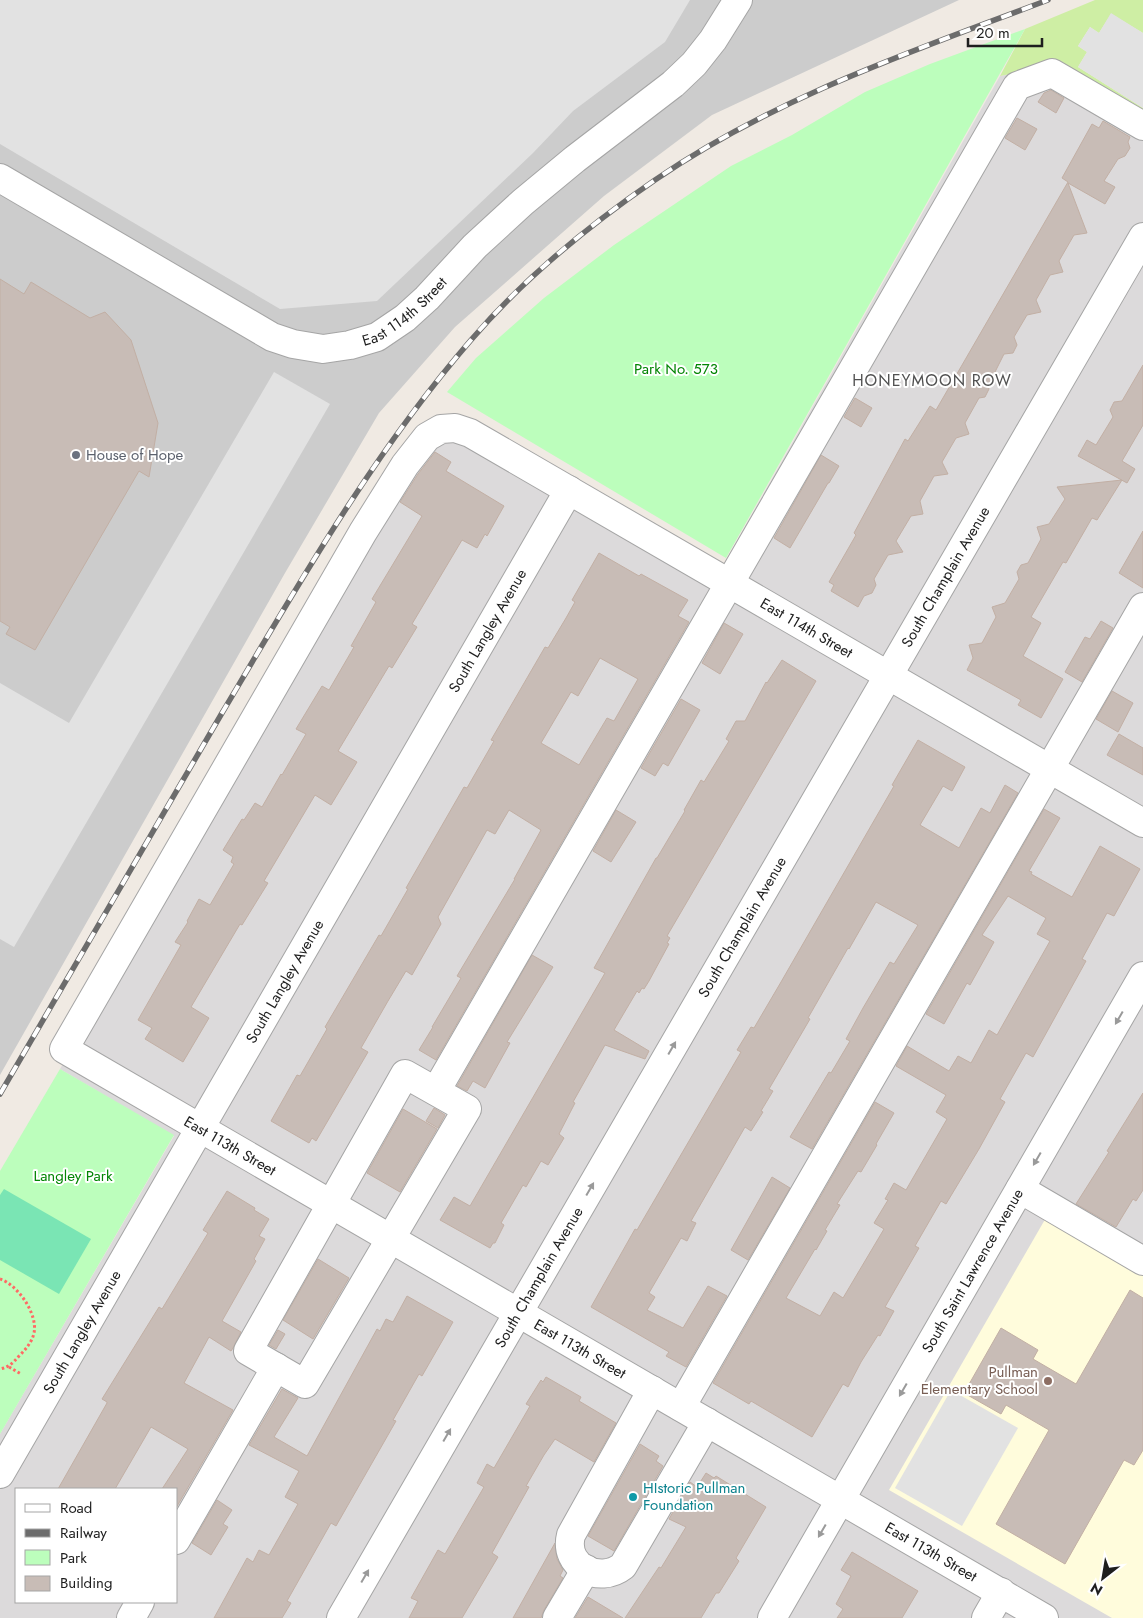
<svg xmlns="http://www.w3.org/2000/svg" width="1143" height="1618" viewBox="0 0 1143 1618" font-family="Jost,sans-serif">
<rect width="100%" height="100%" fill="#f0eae3"/>
<path fill="#dcdadb" fill-rule="evenodd" d="M1051,66L1143,121V1618H0V1434L174,1136L60,1069L360,544L406,467L451,432L714,581L1000,76ZM16,1489H176V1602H16Z"/>
<polygon fill="#fffcdc" points="1047,1216 1143,1271 1143,1618 1112,1618 889,1490"/>
<polygon fill="#ccc" points="0,0 959,0 712,115 604,196 455,327 379,413 285,573 0,1075"/>
<polygon fill="#ceeea4" points="1095,0 1143,0 1143,33 1111,14 1099,33 1090,27 1078,46 1087,52 1078,67 1143,108 1143,121 1051,66 1000,76 1025,29"/>
<g fill="#bcfebc">
<polygon points="1025,29 726,558 447,392 476,358 544,298 614,245 731,166 792,135 865,92 930,64"/>
<polygon points="60,1069 174,1135 0,1434 0,1171"/>
</g>
<polygon fill="#7ae5b4" points="4,1189 91,1239 59,1294 0,1260 0,1195"/>
<g fill="#e2e2e2">
<polygon points="0,0 690,0 665,42 573,111 533,153 377,301 280,309 0,144"/>
<polygon points="1111,13 1143,33 1143,108 1078,67 1087,52 1078,46 1090,27 1099,33"/>
<polygon points="274,372 330,404 14,947 0,939 0,683 69,723"/>
<polygon points="951,1390 1018,1428 962,1526 895,1488"/>
</g>
<g fill="#c8bcb6" stroke="#c2afa4" fill-rule="evenodd">
<polygon points="1051,90 1064,98 1056,113 1038,102 1044,93"/>
<polygon points="1017,118 1037,129 1025,150 1005,138"/>
<polygon points="1103,121 1130,137 1128,142 1130,148 1125,156 1118,159 1104,181 1115,187 1105,204 1068,183 1087,233 1074,235 1059,261 1063,272 1050,275 1036,300 1041,312 1027,315 1014,337 1017,345 1013,353 1004,354 988,386 989,389 985,397 979,398 965,423 969,434 956,438 942,462 948,474 934,476 920,501 923,514 911,516 896,541 903,552 888,555 874,579 876,585 872,593 864,596 858,607 831,591 834,585 829,582 856,535 854,533 905,439 908,441 930,406 936,410 1068,182 1062,178 1092,124 1099,128"/>
<polygon points="0,279 24,294 31,282 90,318 105,312 131,340 158,423 149,477 139,471 35,650 6,634 10,627 0,621"/>
<polygon points="1143,365 1143,425 1122,461 1135,469 1127,483 1078,456 1087,440 1096,445 1113,417 1110,410 1114,402 1122,401"/>
<polygon points="855,398 872,408 861,427 844,417"/>
<polygon points="435,452 451,462 446,471 504,506 487,536 485,534 477,548 462,540 412,624 417,627 392,668 389,666 338,751 357,762 331,805 315,795 264,881 268,883 242,925 240,924 191,1007 209,1018 183,1062 145,1039 152,1028 138,1020 181,945 175,942 188,922 187,921 199,899 210,905 234,864 231,862 233,857 223,850 242,819 244,820 255,803 262,807 281,774 282,775 306,734 296,729 322,686 329,690 354,647 351,646 376,602 372,599 422,516 400,502 418,474"/>
<polygon points="821,455 839,466 829,483 828,483 790,548 774,538"/>
<polygon points="1122,480 1097,520 1092,518 1066,563 1063,562 1031,617 1041,623 1023,656 1063,679 1041,718 1018,705 1021,700 967,670 973,658 969,645 982,643 996,617 992,607 1005,603 1019,579 1017,572 1021,565 1028,563 1041,539 1037,527 1049,524 1065,499 1057,487"/>
<polygon points="1143,531 1143,588 1119,573"/>
<path d="M599,553L639,576L641,574L688,600L678,616L689,622L436,1060L419,1050L433,1027H432L461,978L457,976L515,879H514L541,830L509,810L495,834L487,830L438,917L441,924L412,975L406,971L388,1001L361,1048L368,1052L316,1141L312,1138L309,1143L271,1121L297,1075L300,1076L327,1029L325,1027L379,935L381,936L408,889L406,888L464,787L467,788L494,741L491,740L545,647L548,648L566,618L575,602L572,600ZM600,658L638,679L614,721L607,718L579,765L541,743L571,692L578,696Z"/>
<polygon points="1101,621 1113,628 1082,682 1065,672 1085,637 1090,639"/>
<polygon points="724,623 743,634 720,674 702,663"/>
<polygon points="782,660 816,681 667,936 670,938 667,943 669,944 649,981 644,989 642,988 639,993 637,991 614,1030 649,1051 645,1059 605,1045 573,1102 575,1103 559,1134 564,1138 548,1165 541,1161 526,1187 523,1185 501,1223 504,1225 495,1243 493,1243 490,1248 440,1220 454,1197 470,1206 605,973 594,968 656,858 657,858 685,811 684,810 701,780 704,782 729,741 726,739 736,721 745,721 766,682 767,683"/>
<polygon points="1112,691 1133,703 1118,732 1096,719"/>
<polygon points="681,699 700,710 668,766 663,763 655,776 641,768"/>
<polygon points="1119,734 1143,748 1143,775 1107,755"/>
<polygon points="918,740 965,767 952,791 943,786 920,825 959,848 981,808 990,813 1005,785 1018,793 812,1149 790,1137 829,1072 831,1073 850,1041 846,1039 863,1008 890,962 894,964 918,925 876,902 849,949 848,948 808,1018 810,1019 769,1089 773,1091 761,1111 763,1112 751,1131 745,1127 691,1221 696,1223 687,1241 681,1238 649,1293 655,1297 647,1310 683,1328 708,1286 727,1296 686,1367 666,1356 669,1352 591,1307 635,1229 637,1230 741,1052 737,1050 751,1027 754,1028 781,982 894,786 892,785"/>
<polygon points="1044,809 1060,818 1029,871 1032,872 1031,874 1072,897 1100,846 1140,869 1114,916 1107,913 1082,959 1086,961 1033,1057 1026,1053 1000,1099 1005,1102 979,1149 946,1204 941,1201 915,1246 919,1248 885,1307 894,1311 880,1336 878,1335 861,1362 848,1387 843,1384 812,1437 751,1401 749,1404 713,1383 875,1102 894,1113 876,1144 877,1145 861,1172 858,1171 837,1204 840,1205 825,1230 827,1231 816,1250 815,1249 786,1298 820,1316 834,1292 843,1298 884,1229 874,1223 888,1200 885,1199 894,1183 906,1190 947,1119 936,1112 946,1095 896,1066 907,1046 949,1071 958,1056 971,1063 989,1030 997,1035 1050,941 1037,934 1046,918 1008,896 982,935 994,942 970,985 967,983 944,1024 926,1014"/>
<polygon points="616,810 636,822 611,862 593,851"/>
<polygon points="532,955 553,967 507,1042 510,1043 485,1088 473,1081 467,1091 457,1086"/>
<polygon points="1143,1093 1143,1190 1136,1201 1133,1199 1116,1227 1076,1204 1109,1152 1107,1151"/>
<polygon points="434,1108 445,1115 438,1128 426,1121"/>
<polygon points="403,1109 437,1129 400,1192 367,1173"/>
<polygon points="772,1177 790,1188 748,1260 731,1250"/>
<polygon points="227,1191 255,1208 254,1210 269,1219 259,1236 265,1239 254,1259 256,1261 222,1321 241,1332 233,1348 231,1351 209,1337 184,1383 233,1410 176,1508 176,1489 162,1489 188,1449 151,1427 115,1489 58,1489 107,1403 107,1402 102,1399 159,1307 162,1309 208,1233 203,1230"/>
<polygon points="318,1259 349,1278 313,1339 283,1320"/>
<polygon points="1130,1290 1143,1298 1143,1450 1134,1465 1124,1460 1065,1564 996,1524 1049,1430 1006,1405 1001,1414 964,1393 1001,1328 1038,1350 1033,1359 1076,1384"/>
<polygon points="407,1296 453,1322 422,1376 419,1374 393,1420 396,1421 336,1526 331,1523 287,1601 291,1603 282,1618 214,1618 247,1558 253,1562 259,1550 269,1555 298,1504 285,1497 299,1471 249,1445 282,1389 298,1398 274,1437 307,1456 377,1329 380,1331 386,1319 393,1322"/>
<polygon points="278,1330 285,1334 276,1349 269,1345"/>
<polygon points="546,1377 581,1397 579,1401 616,1423 594,1462 555,1439 544,1455 526,1486 529,1487 492,1553 498,1557 462,1618 409,1618 418,1601 411,1598 438,1550 445,1554 484,1487 477,1483 487,1464 494,1468 530,1406 526,1404 541,1380 543,1382"/>
<polygon points="640,1444 659,1456 656,1461 663,1466 614,1551 588,1536"/>
<polygon points="706,1473 714,1478 716,1476 766,1507 736,1558 739,1561 719,1593 716,1593 701,1618 625,1618 659,1567 661,1568 686,1527 669,1519 690,1482 697,1487"/>
<polygon points="217,1500 232,1510 223,1524 228,1527 211,1555 192,1543"/>
<polygon points="555,1543 557,1559 563,1570 560,1576 563,1578 544,1610 541,1618 513,1618"/>
<polygon points="852,1552 918,1591 902,1618 837,1618 843,1609 836,1604 851,1576 841,1570"/>
<polygon points="588,1597 623,1618 575,1618"/>
</g>
<g fill="none" stroke-linecap="round" stroke-linejoin="round">
<defs>
<g id="minor">
<path id="s1" d="M0,178L272,337L293,344L323,349L350,345L377,337L405,318L427,298L475,246L523,202L575,159L673,84L694,64L713,40L738,0"/>
<polygon points="405,1074 467,1109 305,1384 248,1351"/>
<polyline points="436,1091 1017,86 1052,73 1143,126"/>
<polyline points="1020,1189 1143,1261"/>
<path d="M652,1390L571,1535C563,1566 599,1585 623,1566L707,1422"/>
<polyline points="681,1407 1143,607"/>
<path id="s2" d="M0,1474L569,490"/>
<polyline points="176,1540 276,1367"/>
<polyline points="131,1618 140,1602"/>
<path id="s3" d="M341,1618L1143,237"/>
<polyline points="557,1618 586,1569"/>
<path id="s4" d="M772,1618L1143,976"/>
<polyline points="986,1618 1001,1592"/>
<path id="s5" d="M1044,1618L64,1049L363,532L405,465L427,437L441,429L455,428L470,433L1143,823"/>
</g>
</defs>
<use href="#minor" stroke="#a5a5a5" stroke-width="30"/>
<g stroke="#ff6964" stroke-width="3" stroke-dasharray="2.5 2.5" stroke-linecap="butt">
<path d="M0,1279C18,1285 38,1314 34,1333C32,1342 26,1349 19,1356C13,1363 9,1367 0,1369"/>
<polyline points="9,1367 21,1374"/>
</g>
<use href="#minor" stroke="#fff" stroke-width="28"/>
<defs>
<path id="rail" d="M0,1094C74,967 148,840 222,713C298,585 373,453 471,340C524,278 588,226 655,180C774,98 913,51 1048,0"/>
</defs>
<use href="#rail" stroke="#6c6c6c" stroke-width="5.5"/>
<use href="#rail" stroke="#fff" stroke-width="4" stroke-dasharray="11" stroke-linecap="butt"/>
</g>
<defs><path id="oneway-solid" d="M-6-.8H1V-3.2L6.5 0L1 3.2V.8H-6Z" transform="scale(1.25)"/></defs>
<g fill="#9a9a9a">
<use href="#oneway-solid" transform="translate(1119 1018) rotate(120)"/>
<use href="#oneway-solid" transform="translate(672 1048) rotate(-60)"/>
<use href="#oneway-solid" transform="translate(1037 1159) rotate(120)"/>
<use href="#oneway-solid" transform="translate(590 1189) rotate(-60)"/>
<use href="#oneway-solid" transform="translate(903 1390) rotate(120)"/>
<use href="#oneway-solid" transform="translate(447 1435) rotate(-60)"/>
<use href="#oneway-solid" transform="translate(822 1531) rotate(120)"/>
<use href="#oneway-solid" transform="translate(365 1576) rotate(-60)"/>
</g>
<circle fill="#6b7280" stroke="#fff" stroke-width="2" cx="76" cy="455" r="5"/>
<circle fill="#8d6e63" stroke="#fff" stroke-width="2" cx="1048" cy="1381" r="5"/>
<circle fill="#0f9aa8" stroke="#fff" stroke-width="2" cx="633" cy="1497" r="5"/>
<g text-anchor="middle" stroke-width="4" stroke-linejoin="round" paint-order="stroke">
<g font-size="15" fill="#1e1e1e" stroke="#fff">
<text dy="5" stroke="none"><textPath href="#s1" startOffset="460">East 114th Street</textPath></text>
<text dy="5" stroke="none"><textPath href="#s3" startOffset="1204">South Champlain Avenue</textPath></text>
<text dy="5" stroke="none"><textPath href="#s5" startOffset="2280">East 114th Street</textPath></text>
<text dy="5" stroke="none"><textPath href="#s2" startOffset="974">South Langley Avenue</textPath></text>
<text dy="5" stroke="none"><textPath href="#s3" startOffset="799">South Champlain Avenue</textPath></text>
<text dy="5" stroke="none"><textPath href="#s2" startOffset="569">South Langley Avenue</textPath></text>
<text transform="translate(230 1146) rotate(30)" y="5">East 113th Street</text>
<text dy="5" stroke="none"><textPath href="#s4" startOffset="401">South Saint Lawrence Avenue</textPath></text>
<text dy="5" stroke="none"><textPath href="#s3" startOffset="394">South Champlain Avenue</textPath></text>
<text dy="5" stroke="none"><textPath href="#s2" startOffset="164">South Langley Avenue</textPath></text>
<text transform="translate(580 1349) rotate(30)" y="5">East 113th Street</text>
<text transform="translate(931 1552) rotate(30)" y="5">East 113th Street</text>
</g>
<g font-size="15" fill="#038504" stroke="#fff">
<text x="676" y="374">Park No. 573</text>
<text x="73" y="1181">Langley Park</text>
</g>
<g font-size="15" fill="#5b616d" stroke="#fff" text-anchor="start">
<text x="86" y="460">House of Hope</text>
</g>
<g font-size="15" fill="#785e54" stroke="#fff" text-anchor="end">
<text x="1038" y="1377">Pullman<tspan x="1038" dy="17">Elementary School</tspan></text>
</g>
<g font-size="15" fill="#0d838f" stroke="#fff" text-anchor="start">
<text x="643" y="1493">HIstoric Pullman<tspan x="643" dy="17">Foundation</tspan></text>
</g>
<g font-size="16" letter-spacing="1" fill="#515151" stroke="#fff">
<text x="932" y="386">HONEYMOON ROW</text>
</g>
</g>
<rect x="15" y="1488" width="162" height="115" fill="#ffffff" stroke="#a5a5a5"/>
<rect x="25" y="1504" width="25" height="8" fill="#ffffff" stroke="#a5a5a5"/>
<text x="60" y="1513" font-size="15" fill="#1e1e1e">Road</text>
<rect x="25" y="1529" width="25" height="8" fill="#6c6c6c" stroke="#a5a5a5"/>
<text x="60" y="1538" font-size="15" fill="#1e1e1e">Railway</text>
<rect x="25" y="1550" width="25" height="15" fill="#bcfebc" stroke="#a5a5a5"/>
<text x="60" y="1563" font-size="15" fill="#1e1e1e">Park</text>
<rect x="25" y="1576" width="25" height="15" fill="#c8bcb6" stroke="#a5a5a5"/>
<text x="60" y="1588" font-size="15" fill="#1e1e1e">Building</text>
<g transform="translate(1103 1578) rotate(211)" stroke="#ffffff" stroke-width="4" paint-order="stroke">
<path d="M0-4L9 19L0 12L-9 19Z" fill="#1e1e1e"/>
<text y="-8" font-size="14" font-weight="bold" text-anchor="middle" fill="#1e1e1e">N</text>
</g>
<path d="M968 38v8h74v-8" fill="none" stroke="#1e1e1e" stroke-width="2.5"/>
<text x="976" y="38" font-size="15" fill="#1e1e1e" stroke="#ffffff" stroke-width="4" paint-order="stroke">20 m</text>
</svg>
